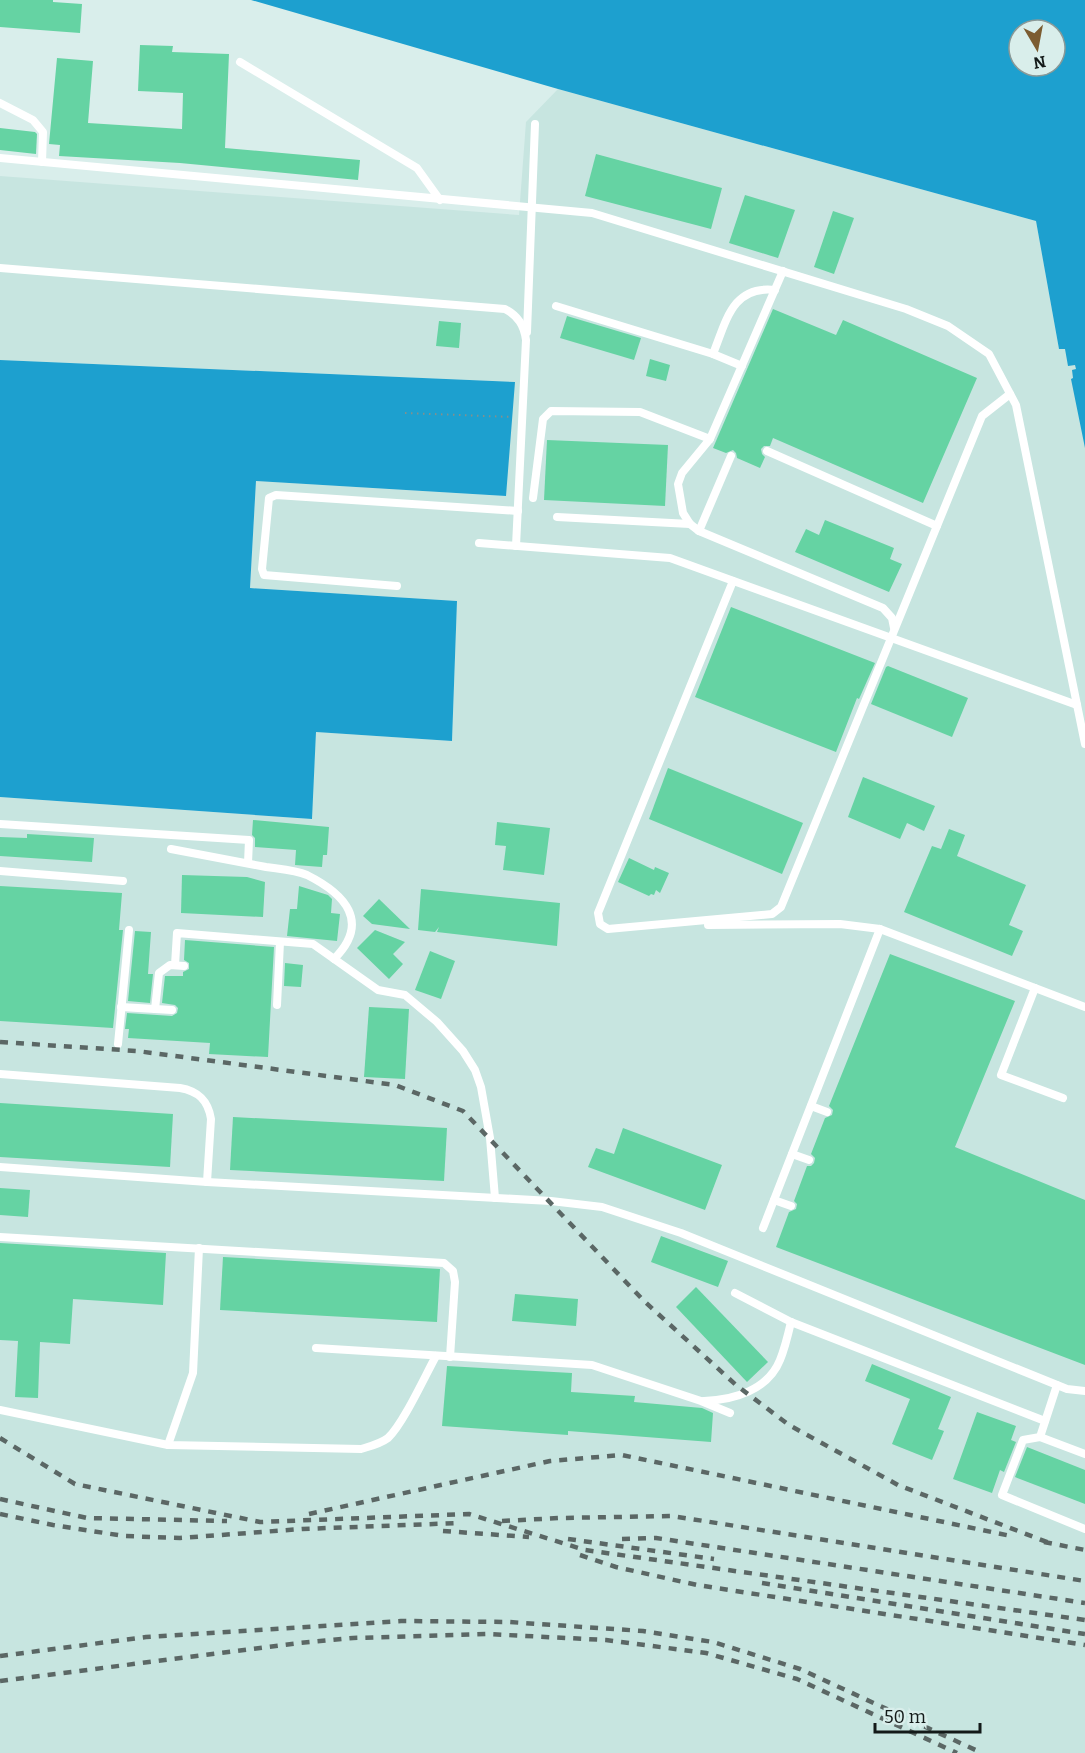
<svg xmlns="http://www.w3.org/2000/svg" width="1085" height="1753" viewBox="0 0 1085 1753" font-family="Bitter,serif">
<rect width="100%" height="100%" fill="#d9eeeb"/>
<polygon fill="#c7e5e0" points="558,89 1036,221 1059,349 1085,344 1085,1753 0,1753 0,797 311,819 316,732 452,741 457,601 250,588 256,481 505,496 514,382 0,360 0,176 519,215 526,122"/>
<g fill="#1da0cf" fill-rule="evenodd">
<path d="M251,0H1085V448L1071,379L1073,378L1072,370L1076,369L1075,365L1068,366L1065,349H1059L1036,221L558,89ZM1019,30H1055V66H1019Z"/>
<polygon points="0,360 515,382 506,496 256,481 250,588 457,601 452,741 316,732 312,819 0,797"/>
</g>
<g fill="#65d3a3">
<polygon points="0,0 53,0 53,2 82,4 80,33 0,27"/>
<polygon points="140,45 173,46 172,52 229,54 225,148 360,160 358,180 180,163 59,156 60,145 49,144 57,58 93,61 88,123 182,129 183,93 138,91"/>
<polygon points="0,128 35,132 37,134 36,154 0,150"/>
<polygon points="596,154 722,188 711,229 585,196"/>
<polygon points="745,195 795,210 778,258 729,243"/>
<polygon points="833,211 854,218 834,274 814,267"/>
<polygon points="773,309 836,335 843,320 977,378 923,503 773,438 770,446 764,446 761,449 762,454 765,457 760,468 737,458 736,453 733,450 726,453 713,448"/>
<polygon points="567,316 641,338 634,360 560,338"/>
<polygon points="439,321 461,323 459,348 436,346"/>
<polygon points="650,359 670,365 666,381 646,376"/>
<polygon points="547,440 668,445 665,506 544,500"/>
<polygon points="825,520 894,548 890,559 902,564 889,592 795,552 806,529 819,535"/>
<polygon points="731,607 875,663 859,699 857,698 836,752 695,697"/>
<polygon points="888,666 968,698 952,737 871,704 886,667"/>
<polygon points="668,768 803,823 782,874 649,819"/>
<polygon points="863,777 935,806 924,831 907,823 900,839 848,817"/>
<polygon points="253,820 329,827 327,855 323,855 322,867 295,865 296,850 255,847 255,838 252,835"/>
<polygon points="497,822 550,828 544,875 503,870 506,846 495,845"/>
<polygon points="949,829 965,835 957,856 1026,885 1009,925 1023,931 1012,956 904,912 932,846 941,849"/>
<polygon points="27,834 94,838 92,862 0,856 0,837 27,838"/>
<polygon points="629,858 654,870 655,867 669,873 660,893 656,890 654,895 651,894 649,896 618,882"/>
<polygon points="182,875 247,877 265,882 263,917 181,913"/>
<polygon points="0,886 122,893 119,930 123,930 113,1028 0,1021"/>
<polygon points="299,886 328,895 332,899 331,913 340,914 337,941 287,936 290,909 297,909"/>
<polygon points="421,889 560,903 557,946 437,932 439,927 435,932 418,930"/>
<polygon points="379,899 410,929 372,924 363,916"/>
<polygon points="375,930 405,942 393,954 403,964 389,979 357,948"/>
<polygon points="135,931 151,932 148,974 153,974 150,1003 128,1001"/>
<polygon points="185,940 274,947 268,1057 209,1054 210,1043 128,1038 129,1029 125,1029 127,1013 172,1016 177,1013 178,1008 175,1005 162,1003 165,976 183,976 183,972 189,969 189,963 184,960"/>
<polygon points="430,951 455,961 441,999 415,990"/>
<polygon points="890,954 1015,1001 955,1147 1085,1200 1085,1365 776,1247 789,1212 796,1209 797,1204 794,1201 807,1166 811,1166 814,1163 815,1158 811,1154 825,1118 832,1115 833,1110 829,1106"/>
<polygon points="285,963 303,965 301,987 284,986"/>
<polygon points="369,1007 409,1009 405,1079 364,1077"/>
<polygon points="0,1103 173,1114 170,1167 0,1157"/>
<polygon points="233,1117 447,1128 444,1181 230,1170"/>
<polygon points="623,1128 722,1165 705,1210 588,1167 596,1148 614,1154"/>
<polygon points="0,1188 30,1190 28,1217 0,1215"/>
<polygon points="661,1236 728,1261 718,1287 651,1262"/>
<polygon points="0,1243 166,1253 163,1305 73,1299 70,1344 40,1342 38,1398 15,1397 18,1341 0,1340"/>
<polygon points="223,1257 440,1269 437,1322 220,1310"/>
<polygon points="696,1287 768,1362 747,1382 676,1307"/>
<polygon points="515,1294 578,1299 576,1326 512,1321"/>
<polygon points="872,1364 951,1397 938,1429 944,1431 932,1460 892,1444 910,1399 865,1381"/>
<polygon points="447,1366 572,1373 571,1392 635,1396 634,1402 702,1408 713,1413 711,1442 568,1431 568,1435 442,1426"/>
<polygon points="977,1412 1016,1426 1011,1440 1016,1442 1004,1472 1000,1470 992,1493 953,1479"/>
<polygon points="1027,1447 1085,1470 1085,1504 1015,1477"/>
</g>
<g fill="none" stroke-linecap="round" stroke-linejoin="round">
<polyline stroke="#82908e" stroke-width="2" stroke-dasharray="1.5 4.5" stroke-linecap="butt" points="405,413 512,417"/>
<g stroke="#fff" stroke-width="8">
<polyline points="240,62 417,168 440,200"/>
<polyline points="0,103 33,120 43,132 42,162"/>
<polyline points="0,158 592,213 906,309 948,326 989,354 1016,405 1085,744"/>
<path d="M0,268L505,309C518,316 524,325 526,340L516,546"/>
<polyline points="783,271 710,439 682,473 678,484 683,513 690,524 699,531 883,608 892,618 894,628"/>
<polyline points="556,306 713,354 742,366"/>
<polyline points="527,332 535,124"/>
<path d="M713,354C726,322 732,285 775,290"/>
<polyline points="767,451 937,526"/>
<polyline points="533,498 543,419 551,411 640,412 710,439"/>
<polyline points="557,517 690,524"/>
<polyline points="699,531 731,456"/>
<polyline points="479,543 670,558 1077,705"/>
<polyline points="733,581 598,913 600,924 608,929 772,914 781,907 982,416 1010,394"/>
<polyline points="397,586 264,575 262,569 269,498 276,495 518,511"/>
<polyline points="0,824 249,840 248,863"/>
<path d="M171,849C203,855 234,861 266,867C279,869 295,870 307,875C345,894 371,922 334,959"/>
<polyline points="0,871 123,881"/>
<polyline points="708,925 840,924 880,929 1085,1007"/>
<polyline points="175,965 177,933 313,944 378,990 405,995 437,1022 463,1051 475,1070 481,1087 490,1138 495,1198"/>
<polyline points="1035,988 1001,1075 1063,1098"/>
<polyline points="277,1005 280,942"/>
<polyline points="121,1007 172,1010"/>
<polyline points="155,1009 159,973 170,965 184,966"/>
<polyline points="118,1044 129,930"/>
<path d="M0,1074L180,1088C198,1091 208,1100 211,1119L207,1182"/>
<polyline points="811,1106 827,1112"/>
<polyline points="792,1154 809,1160"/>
<polyline points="0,1167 207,1182 551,1201 602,1207 681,1233 1067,1389 1085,1391"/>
<polyline points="774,1200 791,1206"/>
<polyline points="763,1228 880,929"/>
<polyline points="0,1237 444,1263 453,1271 455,1282 450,1357"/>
<polyline points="735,1293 791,1322 1045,1421"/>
<polyline points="316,1348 592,1365 701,1401 730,1413"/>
<polyline points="1057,1385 1040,1437 1023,1440 1002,1495 1085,1529"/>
<path d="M704,1401C734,1400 768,1390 780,1360C785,1348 788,1335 791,1322"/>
<path d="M0,1410L168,1445L361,1449C371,1446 380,1444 388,1438C403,1424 425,1376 436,1356"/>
<polyline points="1040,1437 1085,1454"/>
<polyline points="168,1445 193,1373 199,1248"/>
</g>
<g stroke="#5b6765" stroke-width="4.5" stroke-dasharray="8 8" stroke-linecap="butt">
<polyline points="0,1042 137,1051 395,1085 463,1111 644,1301 736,1385 789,1425 898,1485 1052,1544"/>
<polyline points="0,1438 75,1484 260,1522 469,1514 585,1550 1085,1620"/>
<polyline points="0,1499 87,1518 227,1521"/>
<polyline points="0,1514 53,1525 124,1536 180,1538 302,1529 460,1523"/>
<polyline points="309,1514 550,1461 622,1455 1011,1536"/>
<polyline points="502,1521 560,1518 672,1516 1085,1581"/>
<polyline points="443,1531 529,1537"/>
<polyline points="568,1539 714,1559"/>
<polyline points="622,1539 656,1538 1085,1603"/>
<polyline points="1044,1542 1085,1550"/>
<polyline points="580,1555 616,1567 697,1585 1085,1645"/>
<polyline points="762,1583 1085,1634"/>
<polyline points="0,1656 146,1637 401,1621 509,1622 643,1631 713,1642 800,1669 982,1753"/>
<polyline points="0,1681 299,1643 353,1638 487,1634 606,1640 706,1653 797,1679 957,1753"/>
</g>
</g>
<g transform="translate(1037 48) rotate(170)"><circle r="28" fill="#d9eeeb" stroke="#8a9997" stroke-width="1.5"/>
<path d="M0-4.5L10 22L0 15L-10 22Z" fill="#7b5c31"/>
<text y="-9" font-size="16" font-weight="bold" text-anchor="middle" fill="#131a19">N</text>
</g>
<path d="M875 1723v9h105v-9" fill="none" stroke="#131a19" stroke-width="3"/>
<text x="884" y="1723" font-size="18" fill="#131a19" stroke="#d9eeeb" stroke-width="4.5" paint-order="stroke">50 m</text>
</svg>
